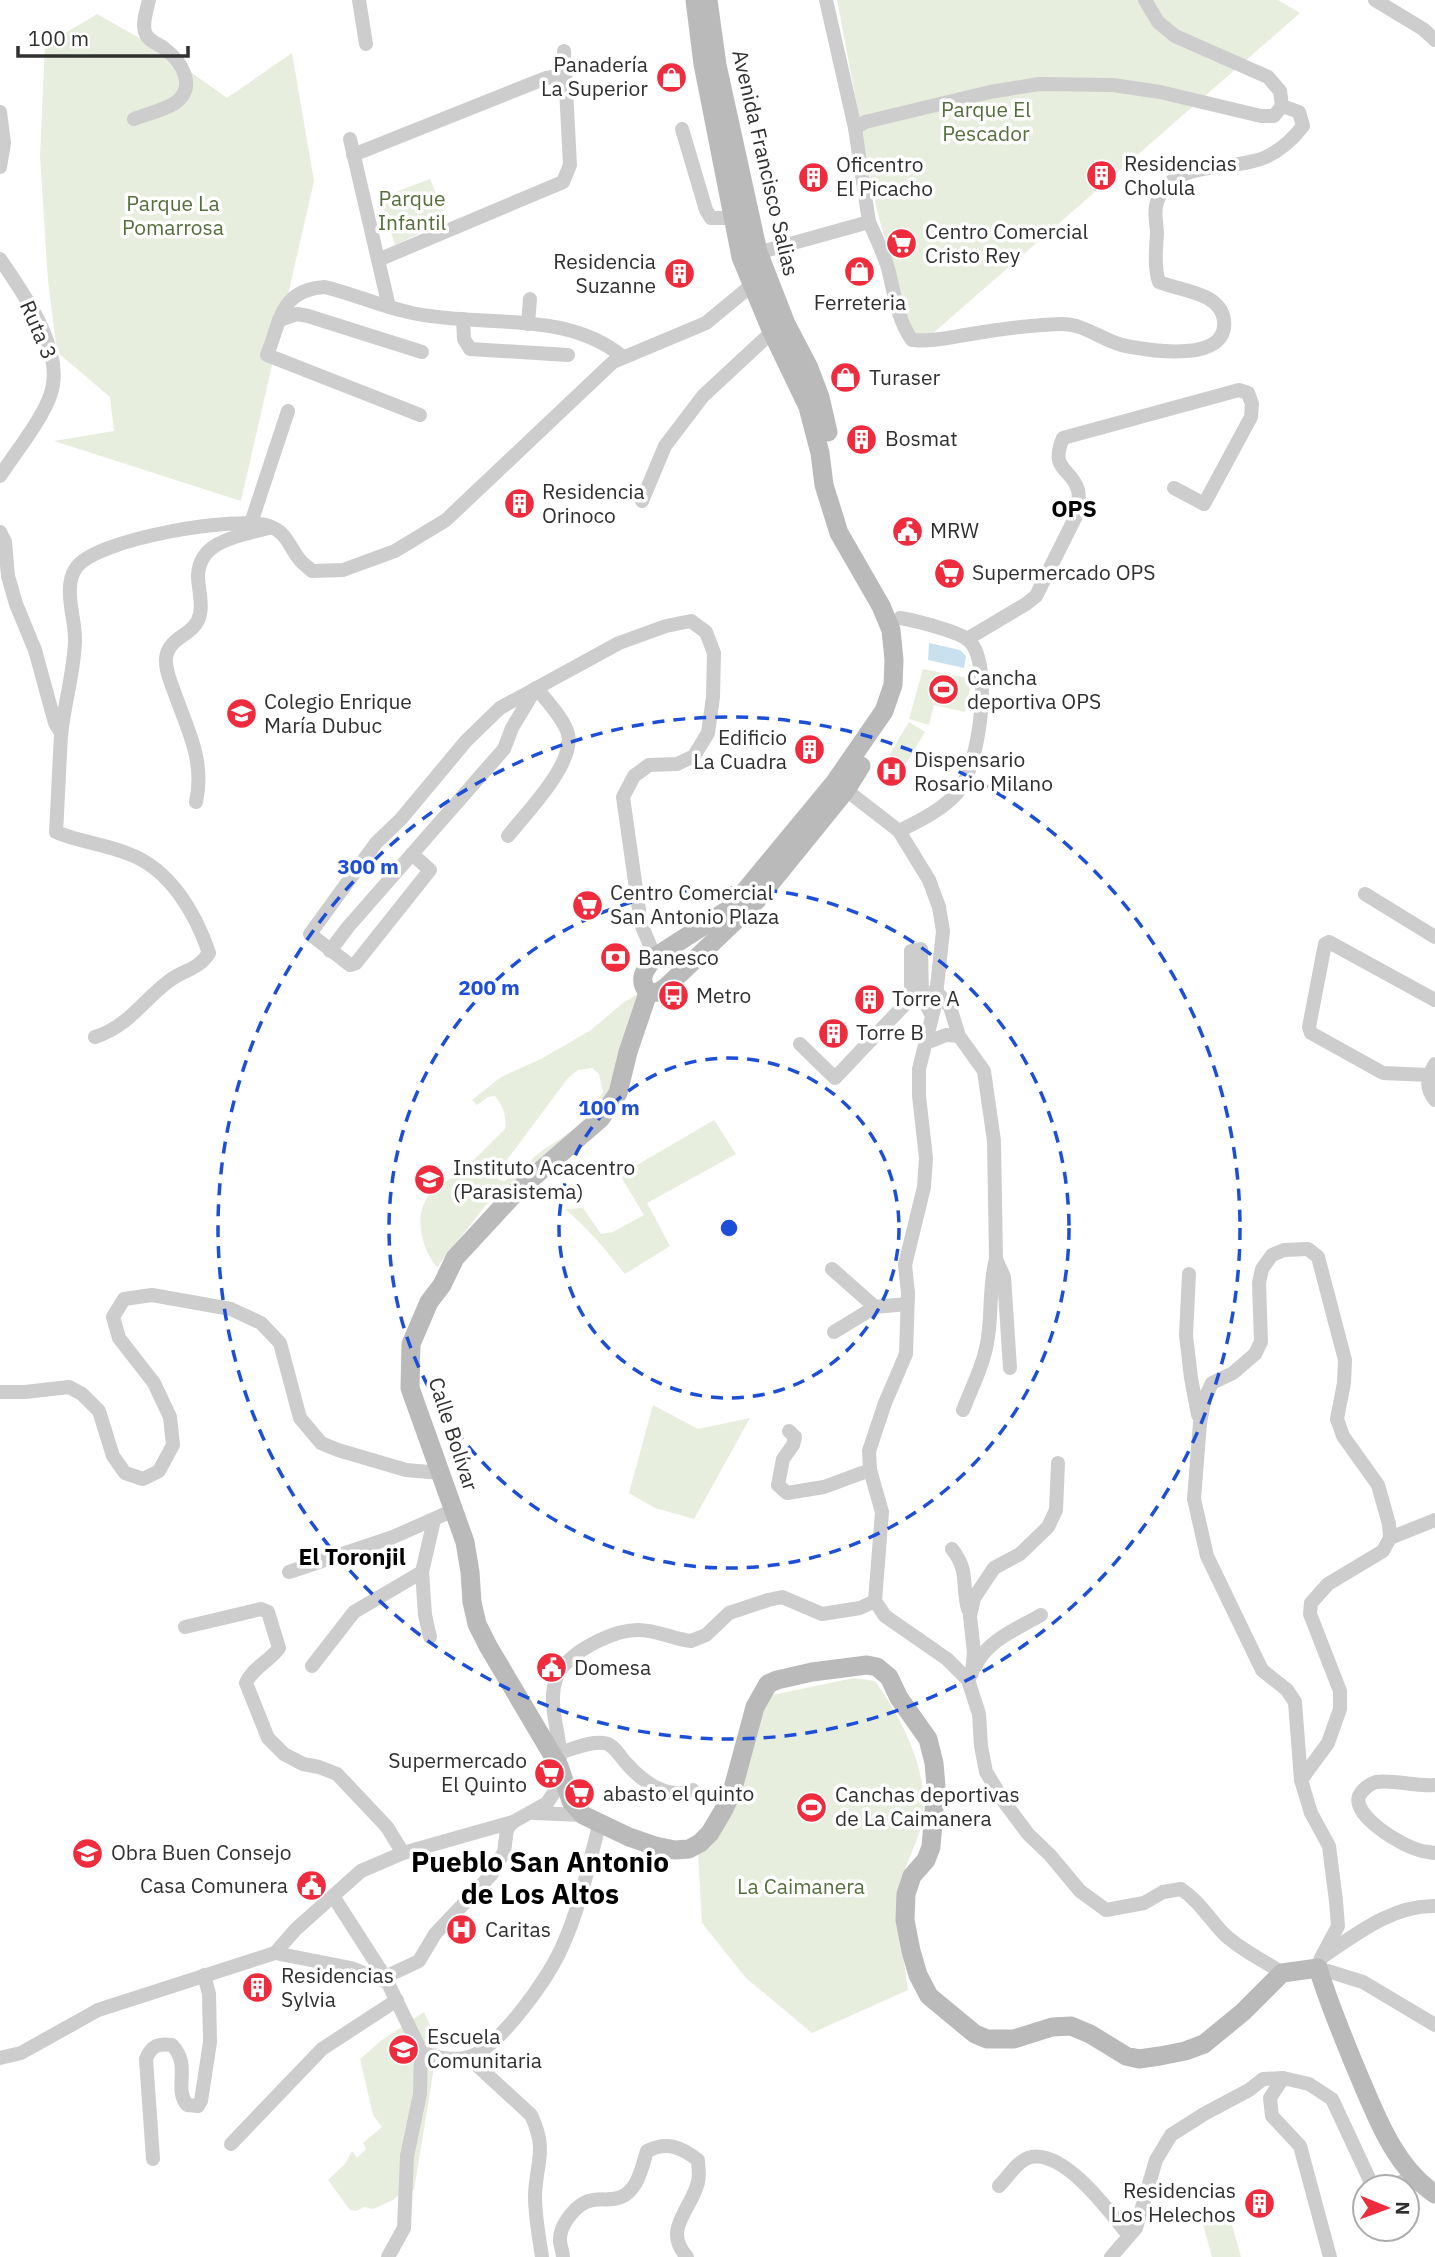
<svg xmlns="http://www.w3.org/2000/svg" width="1435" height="2257" viewBox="0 0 1435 2257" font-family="'IBM Plex Sans',sans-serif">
<rect width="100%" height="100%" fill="#fff"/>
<g fill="#e7eede">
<polygon points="837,0 1278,0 1300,13 916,348 877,211"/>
<polygon points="97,14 157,48 227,98 292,53 314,181 241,501 54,441 114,431 110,397 57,352 48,281 40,156 45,45"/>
<polygon points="430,179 447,221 395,245 380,198"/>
<polygon points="923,669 972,679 965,712 934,705 929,725 909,719"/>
<polygon points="909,722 925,732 904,767 889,755"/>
<path d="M642,991L610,1095L585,1121L603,1092L599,1074L592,1068L578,1070L568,1078L495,1176L499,1180L505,1181L543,1150L572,1131L486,1205L437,1267C420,1248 411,1208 435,1189C443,1182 454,1178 462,1171C477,1157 491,1143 505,1129C507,1117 503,1105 495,1096L488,1097L477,1105L472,1100L501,1077L541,1059L591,1030L623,1003Z"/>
<path d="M714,1120L736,1154L647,1203L670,1246L625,1274C606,1250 588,1228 565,1209L583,1208L601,1234L613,1232L644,1215L620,1175Z"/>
<polygon points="653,1405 698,1429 750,1418 694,1519 655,1508 629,1493"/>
<path d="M854,1678L875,1681C903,1720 933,1778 921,1827C916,1847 903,1867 900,1888C896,1922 904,1957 908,1990L812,2033L746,1978L702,1923L698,1853L757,1721L772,1695Z"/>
<polygon points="424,2012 438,2043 414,2190 405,2190 393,2200 373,2209 364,2207 356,2211 350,2210 328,2180 345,2164 352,2151 357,2158 366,2149 363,2143 382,2127 373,2115 360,2059 382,2040"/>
<polygon points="1228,2210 1241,2257 1212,2257 1201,2217"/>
</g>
<polygon fill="#c9e1ee" points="929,643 960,650 966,656 964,668 928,660"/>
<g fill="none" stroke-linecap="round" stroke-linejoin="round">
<g stroke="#cdcdcd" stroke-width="14">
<polyline points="359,0 366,44"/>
<polyline points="826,0 855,128"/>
<polyline points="1375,0 1423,29 1435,40"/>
<polyline points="0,112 4,143 0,167"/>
<path d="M134,119C147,114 164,110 175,103C198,87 181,61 165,49C158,43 148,42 145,32C142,23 147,9 149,0"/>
<polyline points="682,129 706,210 711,218 731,218"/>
<polyline points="350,139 389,307"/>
<polyline points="353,155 546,78 565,75"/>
<path d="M869,222C876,237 883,252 888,268C894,292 897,319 912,340C932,342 951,337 971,334C1000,329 1031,325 1061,324C1084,323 1104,342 1126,346C1152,351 1229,363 1224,320C1220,292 1181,291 1159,282C1154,267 1156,249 1157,234C1157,223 1153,213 1157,202C1172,158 1233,172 1266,157C1281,150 1293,139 1303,126L1299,112L1282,106"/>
<polyline points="750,255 869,222 855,128 865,122 990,92 1039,84 1113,85 1160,92 1261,116 1274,116 1282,106 1280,91 1268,77 1175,36 1158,22 1145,0"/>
<path d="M0,259C23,293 65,350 51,393C44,417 15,453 0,476"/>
<polyline points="378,260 563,182 570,165 564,51"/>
<polyline points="463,319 464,339 470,349 568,355"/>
<polyline points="279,320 297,314 308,316 422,352"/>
<polyline points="528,324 530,299"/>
<path d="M420,415L267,355C281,320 280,290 325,287C354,294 382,307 412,313C481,328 565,309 623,357"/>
<polyline points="642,501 665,446 703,396 772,332"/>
<polyline points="251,523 288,411"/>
<polyline points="0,532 5,542 8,576 16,604 35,650 55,723 61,733"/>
<path d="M967,639L1026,604L1036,596L1077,514C1078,506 1080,498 1078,490C1072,468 1049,471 1063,438L1239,390L1248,393L1252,404L1251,417L1204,504L1174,488"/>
<path d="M846,790L899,831L929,880L939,907L943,931L935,1005L919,1069V1096L926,1158L924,1187L905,1265L908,1293L906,1354L885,1403L869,1451L870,1470L882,1512L875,1601L885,1616L947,1659L968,1680L979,1714L981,1746L986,1772L1005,1803L1028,1834L1050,1855L1080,1891L1106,1910L1144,1903L1163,1892L1181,1889C1199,1901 1208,1917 1223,1933C1240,1950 1262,1959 1282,1973"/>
<path d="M196,802C205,761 188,731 175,694C171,683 165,670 166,658C169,635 196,636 200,614C203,602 198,588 198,576C199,539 242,536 271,527"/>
<path d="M899,831C919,821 942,810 957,793C979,769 995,659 967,639C956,631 914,620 900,618"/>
<path d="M508,836C526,813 575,764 568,734C564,718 546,701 537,688"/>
<polyline points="412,854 504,749 512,728 536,688"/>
<polyline points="1365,894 1435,937"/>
<polyline points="330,951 348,927 412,854 430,870 356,963 350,965 310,934 376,843 401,819 466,741 500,708 619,643 666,626 691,621 706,632 714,653 713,697 708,733 694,756 677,764 649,765 634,776 623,797 641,924 655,957"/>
<path d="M935,990L950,1007L959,1036L984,1071L994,1141L996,1259C989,1284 992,1311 988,1337C985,1362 972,1387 963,1410"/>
<path d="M95,1037C129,1026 142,1001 169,981C184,969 197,971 209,953C196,914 170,869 129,854C105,844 79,842 56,832C58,800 59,768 61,736C64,704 74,673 75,641C76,619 62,588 76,568C95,539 237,515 269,526C287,532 289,547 300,560C303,564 308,567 312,571L343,570L395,551L446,520L613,362L706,323L758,280"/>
<polyline points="926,1043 946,1035 959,1036"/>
<polyline points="800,1044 835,1078 911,998 911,951 921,949 922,997 931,1014"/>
<path d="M1435,1064C1427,1077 1425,1088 1435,1100"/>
<polyline points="1428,1075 1383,1073 1311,1033 1309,1027 1325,944 1329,942 1435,1000"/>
<polyline points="996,1259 1004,1277 1010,1368"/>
<polyline points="832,1269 875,1307"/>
<polyline points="1189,1274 1186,1335 1191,1378 1198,1415"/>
<polyline points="834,1332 875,1307 907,1304"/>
<polyline points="0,1392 25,1392 69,1387 82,1394 99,1411 113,1456 125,1473 143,1479 159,1471 173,1445 170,1417 154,1383 119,1338 113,1317 124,1299 152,1295 231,1309 261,1323 280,1343 300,1418 321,1443 338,1450 406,1470 441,1473"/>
<polyline points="789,1431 795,1437 793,1445 783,1459 778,1485 787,1493 824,1487 870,1470"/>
<polyline points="1390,1538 1435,1520"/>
<path d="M952,1549C970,1572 961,1584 968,1609"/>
<polyline points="289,1572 393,1537 454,1510"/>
<polyline points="422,1572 425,1615 430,1637"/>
<path d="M185,1627L261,1609L268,1612L279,1648C270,1661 252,1668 246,1683L268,1738L284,1754L303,1764L319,1767L337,1774L387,1827L403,1853"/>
<polyline points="312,1666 354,1612 422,1572 434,1520"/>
<path d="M975,1667C987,1640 1017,1629 1041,1615"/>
<polyline points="968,1680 972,1673 974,1653 970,1616 974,1598 994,1568 1020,1554 1048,1527 1056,1510 1058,1463"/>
<path d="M561,1752C574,1749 590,1741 604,1743C614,1744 620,1757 627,1764C643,1782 669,1801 693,1790"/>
<path d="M559,1766C563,1743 552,1721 553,1697C553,1685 557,1671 566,1663C583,1646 615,1630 638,1630C657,1630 673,1639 691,1641L706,1635L729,1613L768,1600L782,1597L822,1614L860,1608L875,1601"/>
<polyline points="1301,1780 1328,1743 1340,1709 1340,1691 1310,1614 1311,1603 1328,1584 1383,1551 1390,1538 1389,1524 1378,1485 1343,1436 1337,1419 1344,1383 1345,1360 1318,1257 1308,1249 1284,1250 1272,1255 1262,1269 1259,1283 1261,1342 1255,1354 1233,1373 1212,1383 1205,1398 1200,1423 1194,1499 1207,1556 1262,1670 1287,1690 1295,1702 1301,1780 1311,1813 1329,1846 1336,1901 1338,1926 1321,1958"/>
<path d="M1435,1785C1417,1787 1392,1779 1376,1782C1369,1784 1362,1790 1359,1796C1352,1816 1402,1846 1419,1850C1424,1852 1430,1852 1435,1853"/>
<polyline points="534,1813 583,1815"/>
<polyline points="333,1896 385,1977 421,2051 420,2094 407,2156 404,2228 388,2257"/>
<path d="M1435,1906C1392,1905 1355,1935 1321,1958L1318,1968L1363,1982L1435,2025"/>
<polyline points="275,1953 296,1929 361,1871 403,1853 513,1822 547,1803 563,1779"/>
<polyline points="275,1953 351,1968 389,1983"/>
<polyline points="385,1977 419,1961 435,1934 491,1875 504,1852 507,1829 513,1822"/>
<path d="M421,2051C433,2058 455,2061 469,2057C500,2047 549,1977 562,1947C580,1908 589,1863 600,1822"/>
<path d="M468,2057L531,2115C548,2151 536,2162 535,2196C535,2216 539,2237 542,2257"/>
<polyline points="0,2058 21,2053 98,2010 275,1953"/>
<polyline points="231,2144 322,2049 397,2000"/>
<path d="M153,2159L146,2059C151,2046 158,2043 172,2045C192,2066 173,2087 187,2105L198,2106L201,2101L210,2042L209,1994L204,1975"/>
<path d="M999,2186C1008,2177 1018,2160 1031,2157C1065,2150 1110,2212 1129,2236"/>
<polyline points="1391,2187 1413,2176"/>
<path d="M563,2257C563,2251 560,2246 560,2241C559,2225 577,2202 593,2200C604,2198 614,2202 625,2195C639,2186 642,2166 647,2151C667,2141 681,2147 698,2160C698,2167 700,2175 698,2182C691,2211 662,2229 687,2257"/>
<polyline points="1111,2257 1136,2228 1156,2160 1171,2135 1204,2114 1249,2090 1263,2079 1283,2078"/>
<polyline points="1330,2257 1300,2146 1272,2116 1270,2098 1283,2078 1309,2084 1332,2099 1373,2187"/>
</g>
<g stroke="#bababa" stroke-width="19">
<polyline points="708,0 717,65 758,252 786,324 809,368 820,397 828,432"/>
<path d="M648,993L628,1052L618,1093L601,1118L516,1192L455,1258L442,1285L429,1302L411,1344L410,1388L465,1542L470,1572L472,1602L477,1624L488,1646L559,1766L571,1801L583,1815L629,1837L655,1846L675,1850L689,1849L700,1843L710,1833L723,1811L732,1792L755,1707L768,1684L777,1680L812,1672L867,1665L877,1667L889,1677L899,1698L928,1739L934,1763L936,1786L931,1847L926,1860L912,1876L906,1894L905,1920L911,1951L918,1975L929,1996L975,2034L987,2039H1014L1052,2027L1071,2026L1090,2034L1126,2056L1139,2059L1160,2056L1185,2051L1204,2044L1243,2012L1282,1973L1318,1968C1328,2001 1341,2032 1354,2064C1374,2110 1392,2165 1435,2194"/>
<path d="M648,993C637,979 645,969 655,957L731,908L835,782L884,711L893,685L894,660L891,630L881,606L839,533L824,485L820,453L808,407L772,332L741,257L703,64L695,0"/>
<polyline points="648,993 659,992 666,987 756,901 846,790 861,766"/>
</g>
</g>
<g fill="none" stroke="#1d4ed8" stroke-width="3.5" stroke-dasharray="12 9">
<circle cx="729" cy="1228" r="170"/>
<circle cx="729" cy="1228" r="340"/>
<circle cx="729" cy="1228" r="511"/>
</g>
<defs>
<symbol id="shop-disc" viewBox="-11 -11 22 22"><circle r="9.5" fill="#ee2c3e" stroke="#fff"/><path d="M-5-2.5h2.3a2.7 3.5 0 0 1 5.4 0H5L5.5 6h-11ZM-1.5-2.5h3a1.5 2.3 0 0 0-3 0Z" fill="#fff"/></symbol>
<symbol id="building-disc" viewBox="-11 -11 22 22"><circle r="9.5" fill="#ee2c3e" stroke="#fff"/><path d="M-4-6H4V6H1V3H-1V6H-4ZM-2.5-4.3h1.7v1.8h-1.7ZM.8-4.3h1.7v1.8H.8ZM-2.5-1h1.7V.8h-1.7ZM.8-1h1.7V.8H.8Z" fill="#fff"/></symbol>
<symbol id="supermarket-disc" viewBox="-11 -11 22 22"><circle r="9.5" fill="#ee2c3e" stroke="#fff"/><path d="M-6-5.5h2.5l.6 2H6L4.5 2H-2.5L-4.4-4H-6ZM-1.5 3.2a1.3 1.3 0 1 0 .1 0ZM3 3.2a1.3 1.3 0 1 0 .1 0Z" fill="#fff"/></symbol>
<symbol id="civic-disc" viewBox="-11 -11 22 22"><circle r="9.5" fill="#ee2c3e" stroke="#fff"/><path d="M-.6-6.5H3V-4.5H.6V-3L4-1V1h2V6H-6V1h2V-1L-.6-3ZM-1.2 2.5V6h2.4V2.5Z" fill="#fff"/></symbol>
<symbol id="stadium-disc" viewBox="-11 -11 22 22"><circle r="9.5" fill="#ee2c3e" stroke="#fff"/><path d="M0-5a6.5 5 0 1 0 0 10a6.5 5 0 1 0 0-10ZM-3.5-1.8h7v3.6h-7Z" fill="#fff"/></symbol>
<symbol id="school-disc" viewBox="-11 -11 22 22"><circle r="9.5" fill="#ee2c3e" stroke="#fff"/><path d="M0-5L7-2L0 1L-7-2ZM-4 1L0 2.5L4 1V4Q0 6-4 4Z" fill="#fff"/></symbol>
<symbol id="hospital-disc" viewBox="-11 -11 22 22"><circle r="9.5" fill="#ee2c3e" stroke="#fff"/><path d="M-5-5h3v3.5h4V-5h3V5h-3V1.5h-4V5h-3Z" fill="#fff"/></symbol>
<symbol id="bank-disc" viewBox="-11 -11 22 22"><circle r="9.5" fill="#ee2c3e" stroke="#fff"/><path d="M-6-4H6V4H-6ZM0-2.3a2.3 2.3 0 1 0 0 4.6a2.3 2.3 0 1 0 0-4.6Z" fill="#fff"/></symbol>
<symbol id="bus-disc" viewBox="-11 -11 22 22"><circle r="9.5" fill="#ee2c3e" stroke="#fff"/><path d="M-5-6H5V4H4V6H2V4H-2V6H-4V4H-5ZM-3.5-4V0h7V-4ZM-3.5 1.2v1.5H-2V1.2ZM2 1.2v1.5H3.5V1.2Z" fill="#fff"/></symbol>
<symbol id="university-disc" viewBox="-11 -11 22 22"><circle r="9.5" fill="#ee2c3e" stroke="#fff"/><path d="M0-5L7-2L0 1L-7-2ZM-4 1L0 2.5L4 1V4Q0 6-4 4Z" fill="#fff"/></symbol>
</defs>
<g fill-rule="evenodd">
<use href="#shop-disc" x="654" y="60" width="35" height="35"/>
<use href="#building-disc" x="1084" y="158" width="35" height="35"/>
<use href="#building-disc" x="796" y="160" width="35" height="35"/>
<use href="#supermarket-disc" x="884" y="226" width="35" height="35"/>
<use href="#shop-disc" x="842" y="254" width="35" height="35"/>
<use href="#building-disc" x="662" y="256" width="35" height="35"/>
<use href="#shop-disc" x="828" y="360" width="35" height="35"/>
<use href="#building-disc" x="844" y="422" width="35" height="35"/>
<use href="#building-disc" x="502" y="486" width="35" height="35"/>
<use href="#civic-disc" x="890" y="514" width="35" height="35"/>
<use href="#supermarket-disc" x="932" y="556" width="35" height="35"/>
<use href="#stadium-disc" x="926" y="672" width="35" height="35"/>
<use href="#school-disc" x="224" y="696" width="35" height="35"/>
<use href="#building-disc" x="792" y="732" width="35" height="35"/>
<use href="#hospital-disc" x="874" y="754" width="35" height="35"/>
<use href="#supermarket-disc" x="570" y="888" width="35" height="35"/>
<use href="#bank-disc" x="598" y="940" width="35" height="35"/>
<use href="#bus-disc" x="656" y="978" width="35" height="35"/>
<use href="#building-disc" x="852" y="982" width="35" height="35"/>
<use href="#building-disc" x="816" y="1016" width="35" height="35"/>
<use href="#university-disc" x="412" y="1162" width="35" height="35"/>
<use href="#civic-disc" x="534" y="1650" width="35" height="35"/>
<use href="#supermarket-disc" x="532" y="1756" width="35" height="35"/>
<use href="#supermarket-disc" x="562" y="1776" width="35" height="35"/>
<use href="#stadium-disc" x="794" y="1790" width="35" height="35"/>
<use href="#school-disc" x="70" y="1836" width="35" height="35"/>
<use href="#civic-disc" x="294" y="1868" width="35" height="35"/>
<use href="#hospital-disc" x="444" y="1912" width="35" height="35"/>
<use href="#building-disc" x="240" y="1970" width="35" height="35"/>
<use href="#school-disc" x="386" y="2032" width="35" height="35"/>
<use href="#building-disc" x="1242" y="2186" width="35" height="35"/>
</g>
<g text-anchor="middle" stroke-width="7" stroke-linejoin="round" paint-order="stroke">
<g font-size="21" fill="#303030" stroke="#fff" text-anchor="start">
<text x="648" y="72" text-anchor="end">Panadería<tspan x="648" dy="24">La Superior</tspan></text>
<text x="1124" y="171">Residencias<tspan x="1124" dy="24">Cholula</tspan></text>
<text x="836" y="172">Oficentro<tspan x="836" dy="24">El Picacho</tspan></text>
<text x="925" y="239">Centro Comercial<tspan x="925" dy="24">Cristo Rey</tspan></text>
<text x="656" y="269" text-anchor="end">Residencia<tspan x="656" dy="24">Suzanne</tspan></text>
<text x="860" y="310" text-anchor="middle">Ferreteria</text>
<text x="869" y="385">Turaser</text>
<text x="885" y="446">Bosmat</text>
<text x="542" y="499">Residencia<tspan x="542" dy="24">Orinoco</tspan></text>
<text x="930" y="538">MRW</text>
<text x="972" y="580">Supermercado OPS</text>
<text x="967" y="685">Cancha<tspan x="967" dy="24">deportiva OPS</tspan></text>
<text x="264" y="709">Colegio Enrique<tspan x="264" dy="24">María Dubuc</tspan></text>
<text x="787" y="745" text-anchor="end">Edificio<tspan x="787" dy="24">La Cuadra</tspan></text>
<text x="914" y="767">Dispensario<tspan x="914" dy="24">Rosario Milano</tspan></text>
<text x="610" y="900">Centro Comercial<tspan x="610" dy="24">San Antonio Plaza</tspan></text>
<text x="638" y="965">Banesco</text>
<text x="696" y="1003">Metro</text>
<text x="892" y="1006">Torre A</text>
<text x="856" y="1040">Torre B</text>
<text x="453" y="1175">Instituto Acacentro<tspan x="453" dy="24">(Parasistema)</tspan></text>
<text x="574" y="1675">Domesa</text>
<text x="527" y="1768" text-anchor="end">Supermercado<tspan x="527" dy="24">El Quinto</tspan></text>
<text x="603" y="1801">abasto el quinto</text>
<text x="835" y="1802">Canchas deportivas<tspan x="835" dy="24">de La Caimanera</tspan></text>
<text x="111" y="1860">Obra Buen Consejo</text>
<text x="288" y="1893" text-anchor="end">Casa Comunera</text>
<text x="485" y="1937">Caritas</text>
<text x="281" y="1983">Residencias<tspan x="281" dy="24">Sylvia</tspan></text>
<text x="427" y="2044">Escuela<tspan x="427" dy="24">Comunitaria</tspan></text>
<text x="1236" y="2198" text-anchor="end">Residencias<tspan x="1236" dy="24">Los Helechos</tspan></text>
</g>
<g font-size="21" fill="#546f3b" stroke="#fff">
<text x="986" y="117">Parque El<tspan x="986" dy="24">Pescador</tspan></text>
<text x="412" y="206">Parque<tspan x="412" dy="24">Infantil</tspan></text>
<text x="173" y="211">Parque La<tspan x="173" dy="24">Pomarrosa</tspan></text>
<text x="801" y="1894">La Caimanera</text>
</g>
<g font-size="21" fill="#303030" stroke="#fff">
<text transform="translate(765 163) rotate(77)" y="7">Avenida Francisco Salias</text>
<text transform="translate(38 330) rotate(67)" y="7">Ruta 3</text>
<text transform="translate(453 1434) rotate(72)" y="7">Calle Bolívar</text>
</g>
<g font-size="23" font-weight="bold" fill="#000" stroke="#fff">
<text x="1074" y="517">OPS</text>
<text x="352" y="1565">El Toronjil</text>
</g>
<g font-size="28" font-weight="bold" fill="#000" stroke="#fff">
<text x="540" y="1872">Pueblo San Antonio<tspan x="540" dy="32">de Los Altos</tspan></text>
</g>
</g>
<circle cx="729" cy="1228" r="10" fill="#1d4ed8" stroke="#fff" stroke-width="3.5"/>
<g font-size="21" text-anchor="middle" font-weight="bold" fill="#1d4ed8" stroke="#fff" stroke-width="7" stroke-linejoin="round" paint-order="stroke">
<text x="368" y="874">300 m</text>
<text x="489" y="995">200 m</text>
<text x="609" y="1115">100 m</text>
</g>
<g transform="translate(1386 2208) rotate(91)"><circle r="33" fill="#ffffff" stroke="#acacac" stroke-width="2"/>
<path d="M0-5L12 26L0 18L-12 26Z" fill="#ee2c3e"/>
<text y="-10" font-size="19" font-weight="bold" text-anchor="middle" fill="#303030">N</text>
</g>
<path d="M18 46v10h170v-10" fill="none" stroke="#303030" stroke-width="3.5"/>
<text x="28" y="46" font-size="21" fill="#303030" stroke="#ffffff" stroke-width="5" paint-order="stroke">100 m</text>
</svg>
